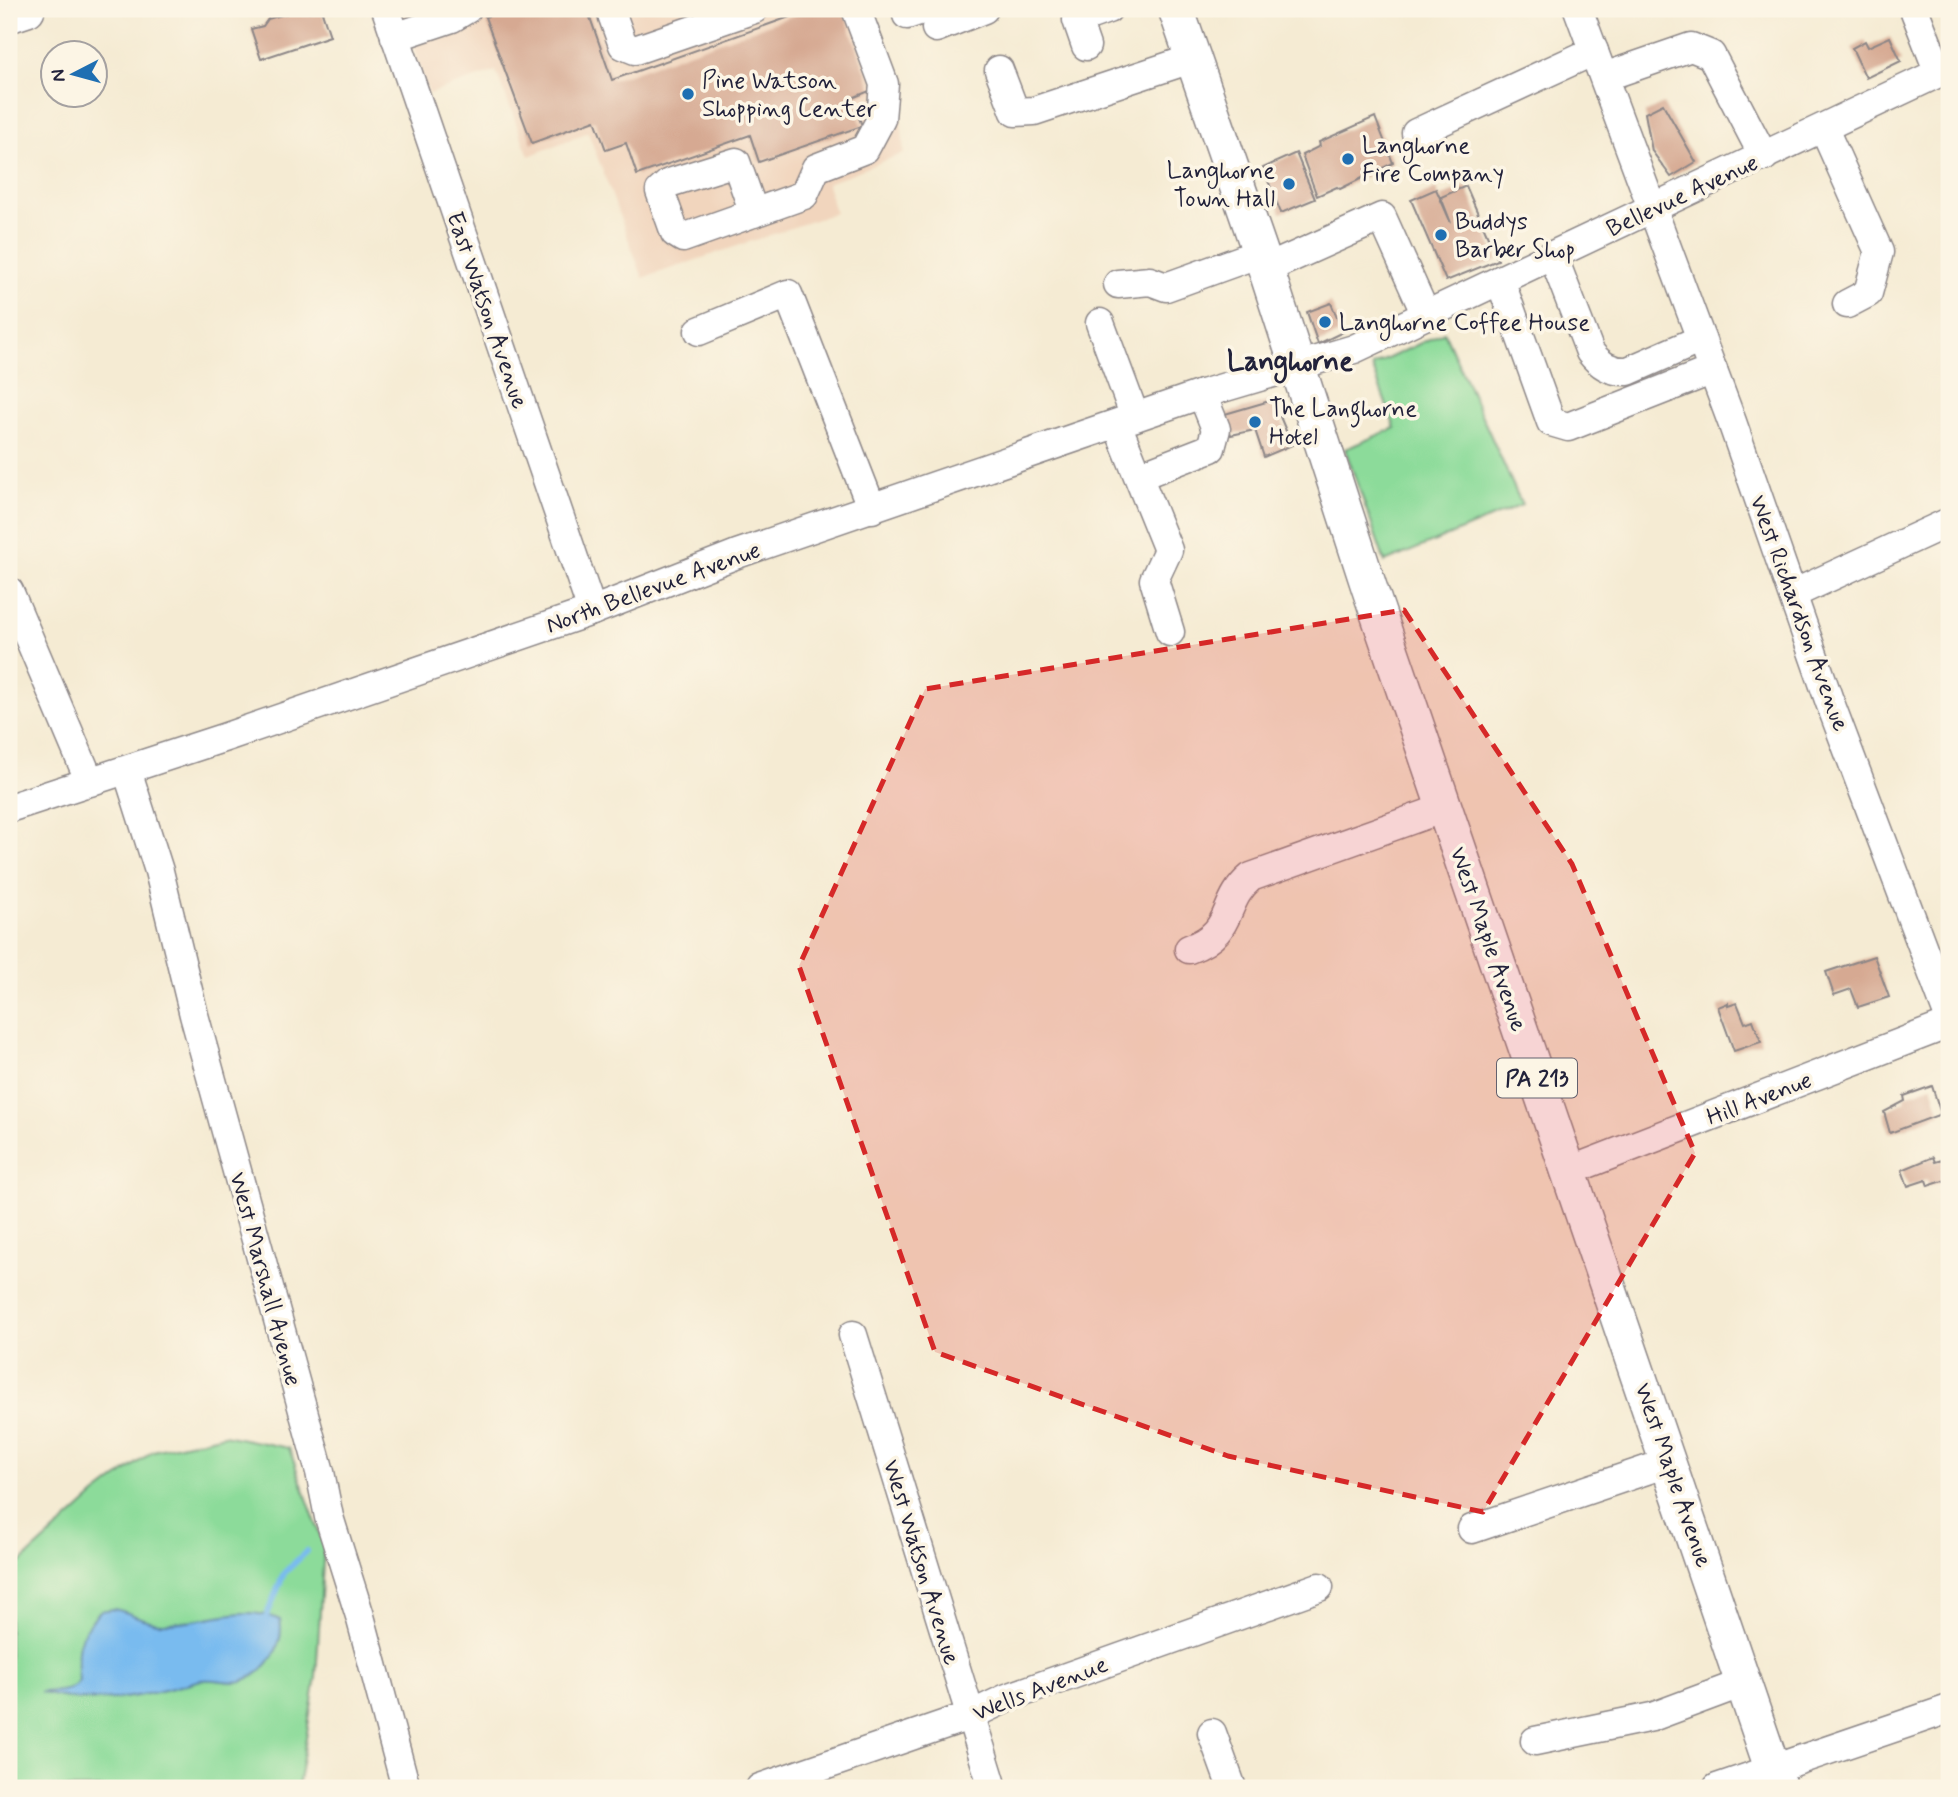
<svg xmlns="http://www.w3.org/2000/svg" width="1958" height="1797" viewBox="0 0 1958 1797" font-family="Mynerve,sans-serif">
<rect width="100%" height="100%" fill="#fcf5e5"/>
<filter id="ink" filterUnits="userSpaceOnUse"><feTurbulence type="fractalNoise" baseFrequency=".0143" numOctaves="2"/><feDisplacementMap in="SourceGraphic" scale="14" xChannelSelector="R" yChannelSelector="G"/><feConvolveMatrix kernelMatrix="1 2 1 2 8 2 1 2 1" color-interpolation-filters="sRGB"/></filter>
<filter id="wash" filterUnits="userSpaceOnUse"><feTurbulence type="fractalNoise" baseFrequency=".00686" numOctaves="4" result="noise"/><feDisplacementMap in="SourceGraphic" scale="28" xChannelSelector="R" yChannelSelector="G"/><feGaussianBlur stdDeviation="1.57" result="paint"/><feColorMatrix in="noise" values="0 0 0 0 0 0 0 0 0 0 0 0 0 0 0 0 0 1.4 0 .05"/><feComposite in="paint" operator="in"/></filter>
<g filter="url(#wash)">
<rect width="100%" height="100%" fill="#f5ebd3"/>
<polygon fill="#f1d5bd" points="401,9 872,9 899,95 904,153 827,183 835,213 643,278 588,132 529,156 496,71 429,94"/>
<g fill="#8cdb9a" stroke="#577e6a" stroke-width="2">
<polygon points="1444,332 1522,505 1385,562 1345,449 1395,428 1372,366"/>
<polygon points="224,1435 289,1448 324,1546 316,1677 298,1788 9,1788 9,1573 95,1495 153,1451"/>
</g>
<path fill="#79bbef" stroke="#4e6e95" stroke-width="2" d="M113,1609C130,1611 143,1622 160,1623C201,1625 241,1602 280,1620C285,1644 268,1671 245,1680C230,1686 213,1676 197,1681C145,1697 93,1708 40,1692C54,1691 69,1694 79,1681C75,1648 77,1636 100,1611Z"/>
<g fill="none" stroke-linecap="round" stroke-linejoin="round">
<polyline stroke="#79bbef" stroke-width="6" points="267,1615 284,1573 307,1551"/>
</g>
<g id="blocks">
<g fill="#d6a992">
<polygon points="301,9 306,12 321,9 330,36 261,59 251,29 263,26 268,19"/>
<polygon points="507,9 587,9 612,80 812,9 843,9 872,90 852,98 862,126 759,162 750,135 637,175 626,143 606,150 595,120 532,143 485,17"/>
<polygon points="1890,37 1901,61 1866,78 1852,48 1865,41 1868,47"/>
<polygon points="1663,104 1696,162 1671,177 1652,151 1645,113"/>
<polygon points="1375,117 1393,163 1340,189 1337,187 1317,196 1302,155 1320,146 1319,142"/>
<polygon points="1296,153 1315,199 1281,213 1263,168"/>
<polygon points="1466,186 1498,260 1446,281 1411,200 1436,189 1451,223 1441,197"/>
<polygon points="1331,303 1343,332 1318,344 1307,312"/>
<polygon points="1273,400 1292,445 1264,457 1255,430 1231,435 1225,414"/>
<polygon points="1874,956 1889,997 1858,1007 1851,989 1834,995 1826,972"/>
<polygon points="1728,1003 1728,1006 1737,1003 1745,1023 1753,1020 1761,1042 1734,1051 1718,1007"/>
<polygon points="1932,1086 1941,1114 1890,1133 1884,1112 1905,1101 1904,1096"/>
<polygon points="1933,1157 1935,1162 1949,1158 1949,1179 1928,1186 1926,1180 1908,1186 1902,1170"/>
</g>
</g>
</g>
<g filter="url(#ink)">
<use href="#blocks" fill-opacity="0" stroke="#8c8687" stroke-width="2"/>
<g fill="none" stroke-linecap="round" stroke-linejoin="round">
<defs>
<g id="minor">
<polyline points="386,9 592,611"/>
<polyline points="610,9 623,45 635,50 754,9"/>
<polyline points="1578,9 1732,422 1829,700 1949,1017"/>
<polyline points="1914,9 1939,73"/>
<polyline points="907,15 925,9"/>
<polyline points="936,28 984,9"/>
<polyline points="395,37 452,18 467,9"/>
<polyline points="1086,46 1077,20 1108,9"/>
<polyline points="999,70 1015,112 1034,111 1194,58"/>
<polyline points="1604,77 1691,47 1711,55 1764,157"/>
<polyline points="1824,129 1879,252 1868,293 1847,304"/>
<polyline points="1416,133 1594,51"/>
<polyline points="754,213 736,162 669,183 660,191 675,233 683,238 804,195 816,168 865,149 881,119 884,84 856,9"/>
<path d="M1553,256L1590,352C1600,365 1611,372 1628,371L1701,339"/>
<polyline points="1266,269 1382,217 1426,315"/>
<polyline points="1500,280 1551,422 1568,427 1713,370"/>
<polyline points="1118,284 1150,281 1166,287 1260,253"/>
<polyline points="1100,323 1135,417"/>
<polyline points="699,331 788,294 872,509"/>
<polyline points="1117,424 1168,550 1154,580 1170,632"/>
<polyline points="1139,476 1211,448 1216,429 1202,394"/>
<polyline points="9,591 90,782"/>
<polyline points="1793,594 1949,522"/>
<polyline points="127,770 159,871 194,1015 320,1472 329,1517 360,1616 406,1788"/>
<polyline points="9,808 226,737 592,611 737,554 1202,394 1354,349 1949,68"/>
<path d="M1189,949C1236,932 1220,903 1251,877L1444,808"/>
<polyline points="1569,1171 1949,1024"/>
<polyline points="853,1335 993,1788"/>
<polyline points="1472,1529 1670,1462"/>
<polyline points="1212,1733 1232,1788"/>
<polyline points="1535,1741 1652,1717 1743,1683"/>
<polyline points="760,1788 969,1716 1007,1698 1319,1587"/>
<polyline points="1717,1788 1949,1709"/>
</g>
<g id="major">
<polyline points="1176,9 1266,269 1369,587 1779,1788"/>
<polyline points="9,15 27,9"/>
</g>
</defs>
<use href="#minor" stroke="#8c8687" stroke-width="31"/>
<use href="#major" stroke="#8c8687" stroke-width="38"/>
<use href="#minor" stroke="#fff" stroke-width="28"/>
<use href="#major" stroke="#fff" stroke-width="35"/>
</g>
</g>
<path fill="#d62828" fill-opacity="0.2" stroke="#d62828" stroke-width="5" stroke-dasharray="14 9" stroke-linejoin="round" d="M1404,610L1572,864L1695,1153L1483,1512L1228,1456L935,1352L799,966L925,689Z"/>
<g fill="#1f6fb2" stroke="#fcf5e5" stroke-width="2.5">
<circle cx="688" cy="94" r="7"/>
<circle cx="1348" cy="159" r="7"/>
<circle cx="1289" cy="184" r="7"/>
<circle cx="1441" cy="235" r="7"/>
<circle cx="1325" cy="322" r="7"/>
<circle cx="1255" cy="422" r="7"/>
</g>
<g text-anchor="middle" stroke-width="7" stroke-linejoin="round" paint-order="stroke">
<rect fill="#fcf5e5" stroke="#63616e" stroke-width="2" x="1497" y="1058.5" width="80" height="39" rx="5"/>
<g font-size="23" font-weight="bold" fill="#22223b">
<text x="1537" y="1086">PA 213</text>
</g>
<g font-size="24" fill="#22223b" stroke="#fcf5e5" text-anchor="start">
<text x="702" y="88">Pine Watson<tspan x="702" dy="28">Shopping Center</tspan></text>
<text x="1362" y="153">Langhorne<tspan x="1362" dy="28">Fire Company</tspan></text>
<text x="1275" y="178" text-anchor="end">Langhorne<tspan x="1275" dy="28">Town Hall</tspan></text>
<text x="1455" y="229">Buddys<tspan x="1455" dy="28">Barber Shop</tspan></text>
<text x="1339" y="330">Langhorne Coffee House</text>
<text x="1269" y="416">The Langhorne<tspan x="1269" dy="28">Hotel</tspan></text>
</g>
<g font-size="24" fill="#22223b" stroke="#fcf5e5">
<text transform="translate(1682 195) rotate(-25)" y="8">Bellevue Avenue</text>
<text transform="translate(488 310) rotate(71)" y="8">East Watson Avenue</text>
<text transform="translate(653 587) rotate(-20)" y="8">North Bellevue Avenue</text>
<text transform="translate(1800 613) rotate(70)" y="8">West Richardson Avenue</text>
<text transform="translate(1489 939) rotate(71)" y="8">West Maple Avenue</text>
<text transform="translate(1759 1098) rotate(-21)" y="8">Hill Avenue</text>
<text transform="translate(266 1279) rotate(75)" y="8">West Marshall Avenue</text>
<text transform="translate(1674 1475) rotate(71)" y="8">West Maple Avenue</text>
<text transform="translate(922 1562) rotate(73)" y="8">West Watson Avenue</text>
<text transform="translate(1040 1688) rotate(-21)" y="8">Wells Avenue</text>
</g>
<g font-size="28" font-weight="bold" fill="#22223b" stroke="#fcf5e5">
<text x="1290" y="370">Langhorne</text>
</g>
</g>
<rect width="1958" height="1797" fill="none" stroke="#fcf5e5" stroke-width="35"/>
<g transform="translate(74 74) rotate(264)"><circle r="33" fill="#fcf5e5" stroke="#a5a1a1" stroke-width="2"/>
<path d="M0-5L12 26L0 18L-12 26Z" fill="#1f6fb2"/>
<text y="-10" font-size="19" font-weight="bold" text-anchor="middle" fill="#22223b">N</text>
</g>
</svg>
